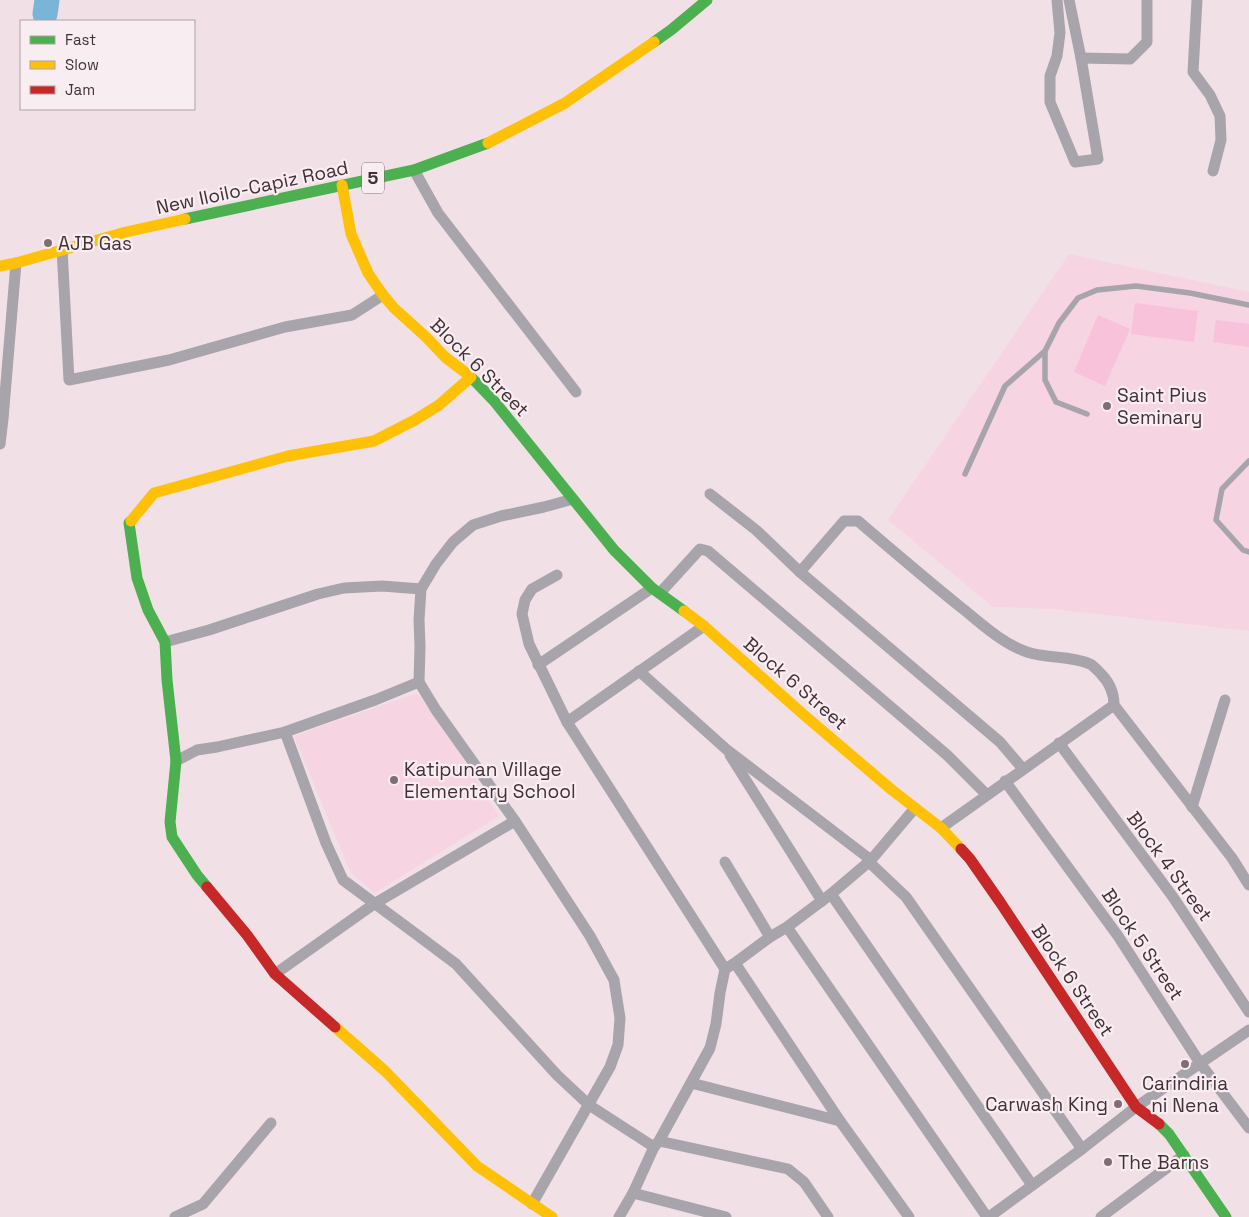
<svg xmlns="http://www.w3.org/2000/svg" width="1249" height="1217" viewBox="0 0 1249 1217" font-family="'Space Grotesk',sans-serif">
<rect width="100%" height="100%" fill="#f2e0e7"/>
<g fill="#f6d4e2">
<polygon points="1069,254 1249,292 1249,631 1052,609 993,607 888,520"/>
<polygon points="414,694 418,694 454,744 499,816 374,893 350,871 294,736"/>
</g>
<g fill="#f8c2da">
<polygon points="1135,303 1198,311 1194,342 1131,334"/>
<polygon points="1098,315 1130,329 1105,386 1074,372"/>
<polygon points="1216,320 1249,324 1249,347 1213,342"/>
</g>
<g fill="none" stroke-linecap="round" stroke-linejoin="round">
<polyline stroke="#78b5d6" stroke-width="25" points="45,14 47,0"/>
<g stroke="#a8a4ab" stroke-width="5.5">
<polyline points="1087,414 1056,402 1045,380 1045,351 1059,323 1078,298 1097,290 1136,286 1190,293 1249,305"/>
<polyline points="1249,461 1222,489 1216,520 1243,550 1249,552"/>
<polyline points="965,474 1005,386 1045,351"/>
</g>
<g stroke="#a8a4ab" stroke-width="11">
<polyline points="1057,0 1060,33 1057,56 1050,76 1050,102 1075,162 1098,159 1081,58 1069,0"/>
<polyline points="1197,0 1193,72 1210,95 1220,116 1221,140 1213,171"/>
<polyline points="1081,58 1130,59 1147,42 1147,0"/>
<polyline points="414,170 438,213 576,392"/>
<polyline points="62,249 69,380 169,360 285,327 352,315 383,295"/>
<polyline points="0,444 3,419 16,263"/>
<polyline points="710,494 756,530 800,572"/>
<polyline points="557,575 532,589 525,600 522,614 529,644 567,722 725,969"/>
<polyline points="660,593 700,549 708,551 947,755 987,795"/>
<polyline points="165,642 209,630 318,594 344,588 382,586 421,589"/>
<polyline points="538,665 652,588"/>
<polyline points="639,671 726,749 871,860"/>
<polyline points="567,722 704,626"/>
<polyline points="285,732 326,843 343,880 416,934 456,964 557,1075 589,1105 654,1147"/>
<polyline points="1059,743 1173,897 1249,1012"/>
<polyline points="730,755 822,901"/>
<polyline points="176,761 197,750 217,747 285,732 375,700 419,682"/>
<path d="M1023,769L1000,742L800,572L844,521H858C893,551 928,581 963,609C982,624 1003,644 1027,652C1047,659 1070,655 1090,664C1094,666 1098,671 1101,674C1110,683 1114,693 1114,705L1232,858L1249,885"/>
<polyline points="1005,781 1118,936 1200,1063 1249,1128"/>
<polyline points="1192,807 1225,700"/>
<polyline points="941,828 1114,705"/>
<polyline points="725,862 770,937"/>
<polyline points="869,862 906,897 1082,1149"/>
<polyline points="831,894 1032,1185"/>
<polyline points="787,927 987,1217"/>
<polyline points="735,963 840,1121 909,1217"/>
<polyline points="275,974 374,904 515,821"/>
<polyline points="691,1083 840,1121"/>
<polyline points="659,1141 788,1169 804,1182 828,1217"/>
<polyline points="633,1193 726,1217"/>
<polyline points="532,1204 610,1067 618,1045 620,1018 614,980 590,936 515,821 436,710 419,682 420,646 419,620 421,589 436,564 453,542 473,525 501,516 544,507 573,499"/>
<polyline points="175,1217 203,1204 271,1123"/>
<polyline points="619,1217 633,1193 654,1147 659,1141 710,1048 716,1024 720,993 725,969 735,963 770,937 787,927 831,894 871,860 915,808"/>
<polyline points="989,1217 1082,1149 1136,1107 1249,1030"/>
<polyline points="1101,1217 1184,1155"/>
</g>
<g stroke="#4caf50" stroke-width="11">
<polyline points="654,42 671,30 707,0"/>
<polyline points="185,219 414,170 488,143"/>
<polyline points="470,376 495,402 614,550 652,588 684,611"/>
<polyline points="131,521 129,523 137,578 148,610 165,642 167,680 176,761 170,822 172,837 197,875 207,887"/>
<polyline points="1159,1124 1169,1134 1226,1217"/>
</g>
<g stroke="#ffc107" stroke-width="11">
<polyline points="488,143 565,103 654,42"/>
<polyline points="342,185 351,234 368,273 383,295 394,308 426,337 445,357 470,376"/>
<polyline points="0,266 16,263 126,232 185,219"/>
<polyline points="131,521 154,493 288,456 374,441 415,420 439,405 471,377"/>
<polyline points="684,611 704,626 804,715 892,790 941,828 961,849"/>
<polyline points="335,1027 385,1071 477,1166 552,1217"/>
</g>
<g stroke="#c62828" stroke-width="11">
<polyline points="961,849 970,859 1000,902 1136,1107 1159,1124"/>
<polyline points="207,887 247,935 275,974 335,1027"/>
</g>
</g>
<g fill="#806d75" stroke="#f8edf1" stroke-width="2">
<circle cx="48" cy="243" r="5"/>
<circle cx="1107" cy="406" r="5"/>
<circle cx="394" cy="780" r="5"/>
<circle cx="1185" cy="1064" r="5"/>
<circle cx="1118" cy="1104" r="5"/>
<circle cx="1108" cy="1162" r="5"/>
</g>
<g text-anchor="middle" stroke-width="4.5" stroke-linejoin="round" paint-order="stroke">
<rect fill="#f8edf1" stroke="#796870" stroke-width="1" x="362" y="162.5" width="22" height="31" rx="4"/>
<g font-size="18" font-weight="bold" fill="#432f38">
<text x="373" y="184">5</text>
</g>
<g font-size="19" fill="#432f38" stroke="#f8edf1">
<text transform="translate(252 187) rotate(-12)" y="7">New Iloilo-Capiz Road</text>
<text transform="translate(480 367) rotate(45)" y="7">Block 6 Street</text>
<text transform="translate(796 683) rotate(41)" y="7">Block 6 Street</text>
<text transform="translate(1170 866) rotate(54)" y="7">Block 4 Street</text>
<text transform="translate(1143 944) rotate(56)" y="7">Block 5 Street</text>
<text transform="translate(1073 980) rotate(56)" y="7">Block 6 Street</text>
</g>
<g font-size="19" fill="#432f38" stroke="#f8edf1" text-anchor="start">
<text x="58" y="250">AJB Gas</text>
<text x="1117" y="402">Saint Pius<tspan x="1117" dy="22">Seminary</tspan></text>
<text x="404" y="776">Katipunan Village<tspan x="404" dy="22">Elementary School</tspan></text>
<text x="1185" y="1090" text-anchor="middle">Carindiria<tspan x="1185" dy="22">ni Nena</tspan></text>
<text x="1108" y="1111" text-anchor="end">Carwash King</text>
<text x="1118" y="1169">The Barns</text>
</g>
</g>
<rect x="20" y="20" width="175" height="90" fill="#f8edf1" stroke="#b0a1a7"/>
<rect x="30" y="36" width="25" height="8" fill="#4caf50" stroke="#b0a1a7"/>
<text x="65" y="45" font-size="15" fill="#432f38">Fast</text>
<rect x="30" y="61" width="25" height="8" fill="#ffc107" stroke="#b0a1a7"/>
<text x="65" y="70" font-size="15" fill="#432f38">Slow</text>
<rect x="30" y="86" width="25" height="8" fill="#c62828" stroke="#b0a1a7"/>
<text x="65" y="95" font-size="15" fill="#432f38">Jam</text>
</svg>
